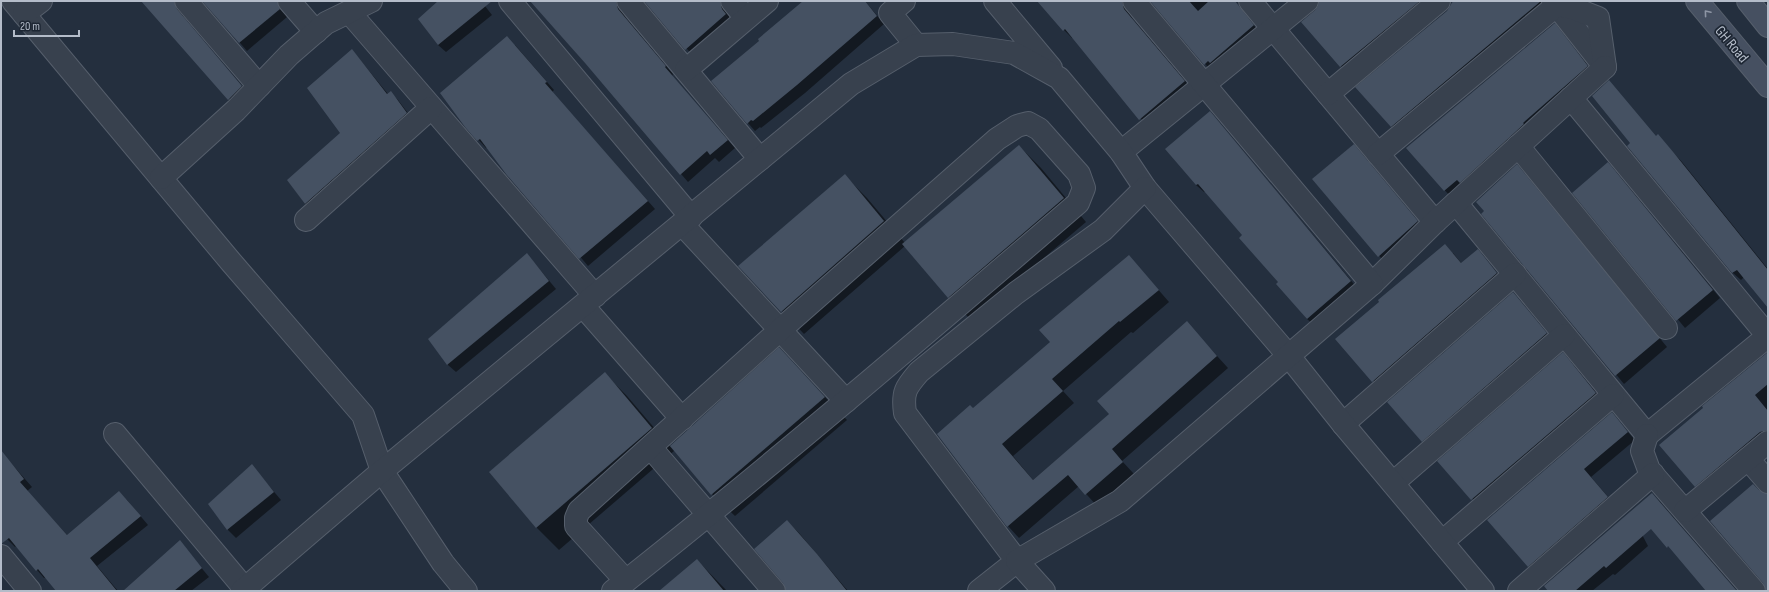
<svg xmlns="http://www.w3.org/2000/svg" width="1769" height="592" viewBox="0 0 1769 592" font-family="'Sofia Sans Condensed',sans-serif">
<rect width="100%" height="100%" fill="#242f3e"/>
<g fill="#0007">
<polygon points="143,1 185,1 181,12 184,18 249,94 237,107"/>
<polygon points="204,1 275,1 287,17 247,51"/>
<polygon points="440,1 481,1 492,15 446,52 438,45"/>
<polygon points="532,1 627,1 623,12 626,18 673,74 672,76 735,148 719,162 715,158 688,182"/>
<polygon points="646,1 720,1 727,10 730,18 734,22 694,57"/>
<polygon points="804,1 865,1 884,24 805,93 761,128 760,127 755,131 748,123 760,41"/>
<polygon points="1039,1 1125,1 1132,18 1192,89 1148,127 1073,37 1072,38 1064,30"/>
<polygon points="1152,1 1234,1 1261,34 1212,72"/>
<polygon points="1320,1 1437,1 1349,75 1302,22 1319,6"/>
<polygon points="1452,1 1543,1 1549,8 1399,134 1391,127 1452,6"/>
<polygon points="1555,25 1595,74 1452,198 1422,166"/>
<polygon points="515,45 554,90 552,92 655,209 588,266 488,147 486,148 466,126"/>
<polygon points="352,50 388,94 390,92 398,100 414,121 313,212 305,204 288,180 341,133"/>
<polygon points="1217,120 1358,289 1315,326 1307,319 1243,235 1206,191 1204,192 1196,185"/>
<polygon points="1658,136 1682,162 1768,269 1768,307 1744,277 1741,280 1733,273 1628,146 1631,144"/>
<polygon points="1019,146 1041,168 1086,222 971,320 949,297 905,246 804,334 739,266 845,176 867,198 905,243"/>
<polygon points="1361,153 1425,230 1387,265 1314,179"/>
<polygon points="1616,172 1720,298 1685,328 1574,193"/>
<polygon points="1525,174 1667,347 1624,384 1483,214"/>
<polygon points="1478,251 1504,281 1381,389 1337,339 1453,253 1462,264"/>
<polygon points="527,254 556,289 456,372 448,365 429,339"/>
<polygon points="1129,256 1169,302 1133,333 1131,332 1063,391 1074,403 1013,456 1033,480 1110,414 1187,323 1228,368 1122,461 1134,474 1097,506 1079,486 1019,538 1008,526 938,434 973,409 1051,342"/>
<polygon points="1513,294 1554,342 1430,449 1423,441"/>
<polygon points="779,349 847,420 735,516 712,494"/>
<polygon points="1768,353 1768,440 1703,493 1696,486"/>
<polygon points="1571,362 1603,401 1480,507 1439,461"/>
<polygon points="605,374 627,396 674,451 559,550 537,528 490,472"/>
<polygon points="1612,414 1635,440 1591,477 1615,505 1537,574 1529,566"/>
<polygon points="3,454 32,487 27,491 68,536 119,492 127,500 148,525 97,566 118,591 58,591 46,577 44,578 16,546 15,547 7,539 1,531 1,456"/>
<polygon points="252,466 281,500 236,538 228,530 209,504"/>
<polygon points="1652,494 1660,502 1737,591 1708,591"/>
<polygon points="787,521 799,533 848,591 787,591"/>
<polygon points="1636,523 1648,546 1615,575 1613,574 1592,591 1549,591"/>
<polygon points="180,542 209,577 191,591 125,591"/>
<polygon points="697,560 727,591 660,591"/>
</g>
<g fill="#455162">
<polygon points="141,1 174,1 177,9 242,86 228,100"/>
<polygon points="202,1 277,1 280,9 239,43"/>
<polygon points="438,1 492,1 438,45 418,19"/>
<polygon points="530,1 616,1 618,9 666,66 665,67 728,140 710,155 707,151 680,175 585,63"/>
<polygon points="644,1 720,1 722,9 726,14 685,50"/>
<polygon points="803,1 865,1 877,16 797,85 753,121 751,120 747,124 711,81 759,41 758,39"/>
<polygon points="1037,1 1122,1 1124,9 1185,81 1139,120 1065,29 1063,31"/>
<polygon points="1150,1 1189,1 1198,11 1209,1 1235,1 1254,25 1210,63 1208,61 1204,65"/>
<polygon points="1319,1 1420,1 1340,67 1301,22 1315,10 1318,6"/>
<polygon points="1453,1 1541,1 1391,127 1355,87 1447,11"/>
<polygon points="1555,23 1588,66 1523,123 1524,124 1460,183 1457,180 1444,191 1406,148"/>
<polygon points="507,36 547,82 545,83 648,201 579,259 506,174 480,139 477,141 465,127 440,93"/>
<polygon points="352,49 387,94 391,91 407,113 305,204 287,180 340,133 307,88"/>
<polygon points="1609,80 1656,136 1658,134 1674,153 1768,270 1768,308 1737,270 1732,273 1627,146 1630,143 1592,96"/>
<polygon points="1210,111 1351,281 1307,319 1276,284 1278,282 1239,238 1242,235 1198,184 1196,185 1165,149"/>
<polygon points="1354,144 1418,221 1378,257 1312,179"/>
<polygon points="1019,145 1064,198 948,298 902,244"/>
<polygon points="1608,162 1713,290 1676,321 1572,193"/>
<polygon points="1517,164 1660,338 1615,376 1481,214 1484,211 1476,202"/>
<polygon points="845,174 884,221 781,312 738,266"/>
<polygon points="1445,244 1461,263 1478,249 1497,273 1372,382 1335,339 1379,302 1378,300"/>
<polygon points="527,253 549,281 447,365 428,339"/>
<polygon points="1129,255 1159,290 1120,322 1119,321 1052,379 1063,391 1002,444 1033,480 1109,414 1097,401 1187,321 1217,356 1112,449 1123,462 1085,495 1068,475 1007,527 937,434 970,405 973,408 1050,342 1039,330"/>
<polygon points="1513,292 1547,333 1422,442 1387,402"/>
<polygon points="779,347 825,397 711,495 670,446"/>
<polygon points="1563,352 1596,393 1471,500 1437,461"/>
<polygon points="1768,352 1768,384 1755,395 1768,411 1768,430 1760,432 1695,487 1659,445 1703,408 1702,406"/>
<polygon points="605,372 652,428 536,528 489,472"/>
<polygon points="1612,412 1628,432 1584,469 1608,497 1528,567 1487,520"/>
<polygon points="1,450 24,479 20,482 67,535 119,491 141,516 90,558 117,591 56,591 38,569 36,571 9,538 1,544"/>
<polygon points="252,464 274,492 227,530 208,504"/>
<polygon points="1753,484 1759,490 1768,494 1768,591 1766,591 1763,583 1710,521"/>
<polygon points="1652,493 1737,591 1706,591 1668,546 1667,548 1651,529 1606,568 1604,566 1575,591 1548,591 1544,586"/>
<polygon points="787,520 817,554 847,591 786,591 783,583 754,549"/>
<polygon points="180,540 202,568 174,591 123,591"/>
<polygon points="697,559 724,591 659,591"/>
</g>
<g fill="none" stroke-linecap="round" stroke-linejoin="round">
<defs>
<g id="street">
<polyline points="13,1 231,262 363,415 382,471 443,563 466,591"/>
<polyline points="186,1 259,86"/>
<polyline points="289,1 316,32"/>
<polyline points="510,1 691,217"/>
<polyline points="628,1 760,159"/>
<polyline points="732,1 746,18"/>
<polyline points="904,1 890,13 916,45"/>
<polyline points="995,1 1051,68"/>
<polyline points="1250,1 1435,222"/>
<polyline points="1553,1 1604,66"/>
<polyline points="349,12 595,296"/>
<polyline points="24,14 41,1"/>
<polyline points="686,70 767,1"/>
<polyline points="1328,94 1439,1"/>
<polyline points="1518,146 1666,328"/>
<polyline points="1121,152 1307,1"/>
<polyline points="1378,154 1557,5 1573,8 1598,18 1605,67"/>
<polyline points="161,178 236,110 289,55 326,23 371,1"/>
<polyline points="1456,203 1647,435 1768,336 1571,98"/>
<polyline points="306,220 431,108"/>
<polyline points="682,224 846,401"/>
<polyline points="1372,284 1435,222 1605,67"/>
<polyline points="583,306 682,419"/>
<polyline points="1343,424 1515,274"/>
<polyline points="115,434 245,589"/>
<polyline points="1647,435 1642,451 1649,470 1754,591"/>
<polyline points="651,448 774,591"/>
<polyline points="1748,459 1768,482"/>
<polyline points="1393,483 1564,335"/>
<polyline points="1685,511 1768,442"/>
<polyline points="1442,542 1613,395"/>
<polyline points="1,556 30,591"/>
<polyline points="242,591 382,471 851,84 916,45 953,44 1014,53 1059,78 1121,152 1145,188 1288,355 1343,424 1483,591"/>
<path d="M613,591L626,581C780,459 929,331 1078,203L1084,188L1079,174L1039,129L1028,123L1017,126L997,139L780,330L579,511L576,518V526L626,581"/>
<path d="M979,591L1017,561L905,413C902,392 906,387 919,372L1016,293L1103,230L1145,188"/>
<polyline points="1044,591 1017,561 1120,501 1372,284 1134,1"/>
<polyline points="1519,591 1653,474"/>
</g>
<g id="secondary">
<polyline points="1697,1 1768,86"/>
<polyline points="1748,1 1768,26"/>
</g>
</defs>
<use href="#street" stroke="#565f6c" stroke-width="24"/>
<use href="#secondary" stroke="#565f6c" stroke-width="24"/>
<use href="#street" stroke="#38414e" stroke-width="22"/>
<use href="#secondary" stroke="#465061" stroke-width="22"/>
</g>
<defs><path id="oneway-chevron" d="M-2-3.5L2.5 0L-2 3.5" fill="none" stroke-width="1.6" stroke-linecap="round" stroke-linejoin="round"/></defs>
<use stroke="#8e96a5" href="#oneway-chevron" transform="translate(1707 13) rotate(-130)"/>
<g text-anchor="middle" stroke-width="3.5" stroke-linejoin="round" paint-order="stroke">
<g font-size="15" fill="#b4bcc9" stroke="#1d2633">
<text transform="translate(1732 44) rotate(50)" y="5">GH Road</text>
</g>
</g>
<rect width="1769" height="592" fill="none" stroke="#b4bcc9" stroke-width="4"/>
<path d="M14 30v6h65v-6" fill="none" stroke="#b4bcc9" stroke-width="2"/>
<text x="20" y="30" font-size="12" fill="#b4bcc9" stroke="#1d2633" stroke-width="3" paint-order="stroke">20 m</text>
</svg>
